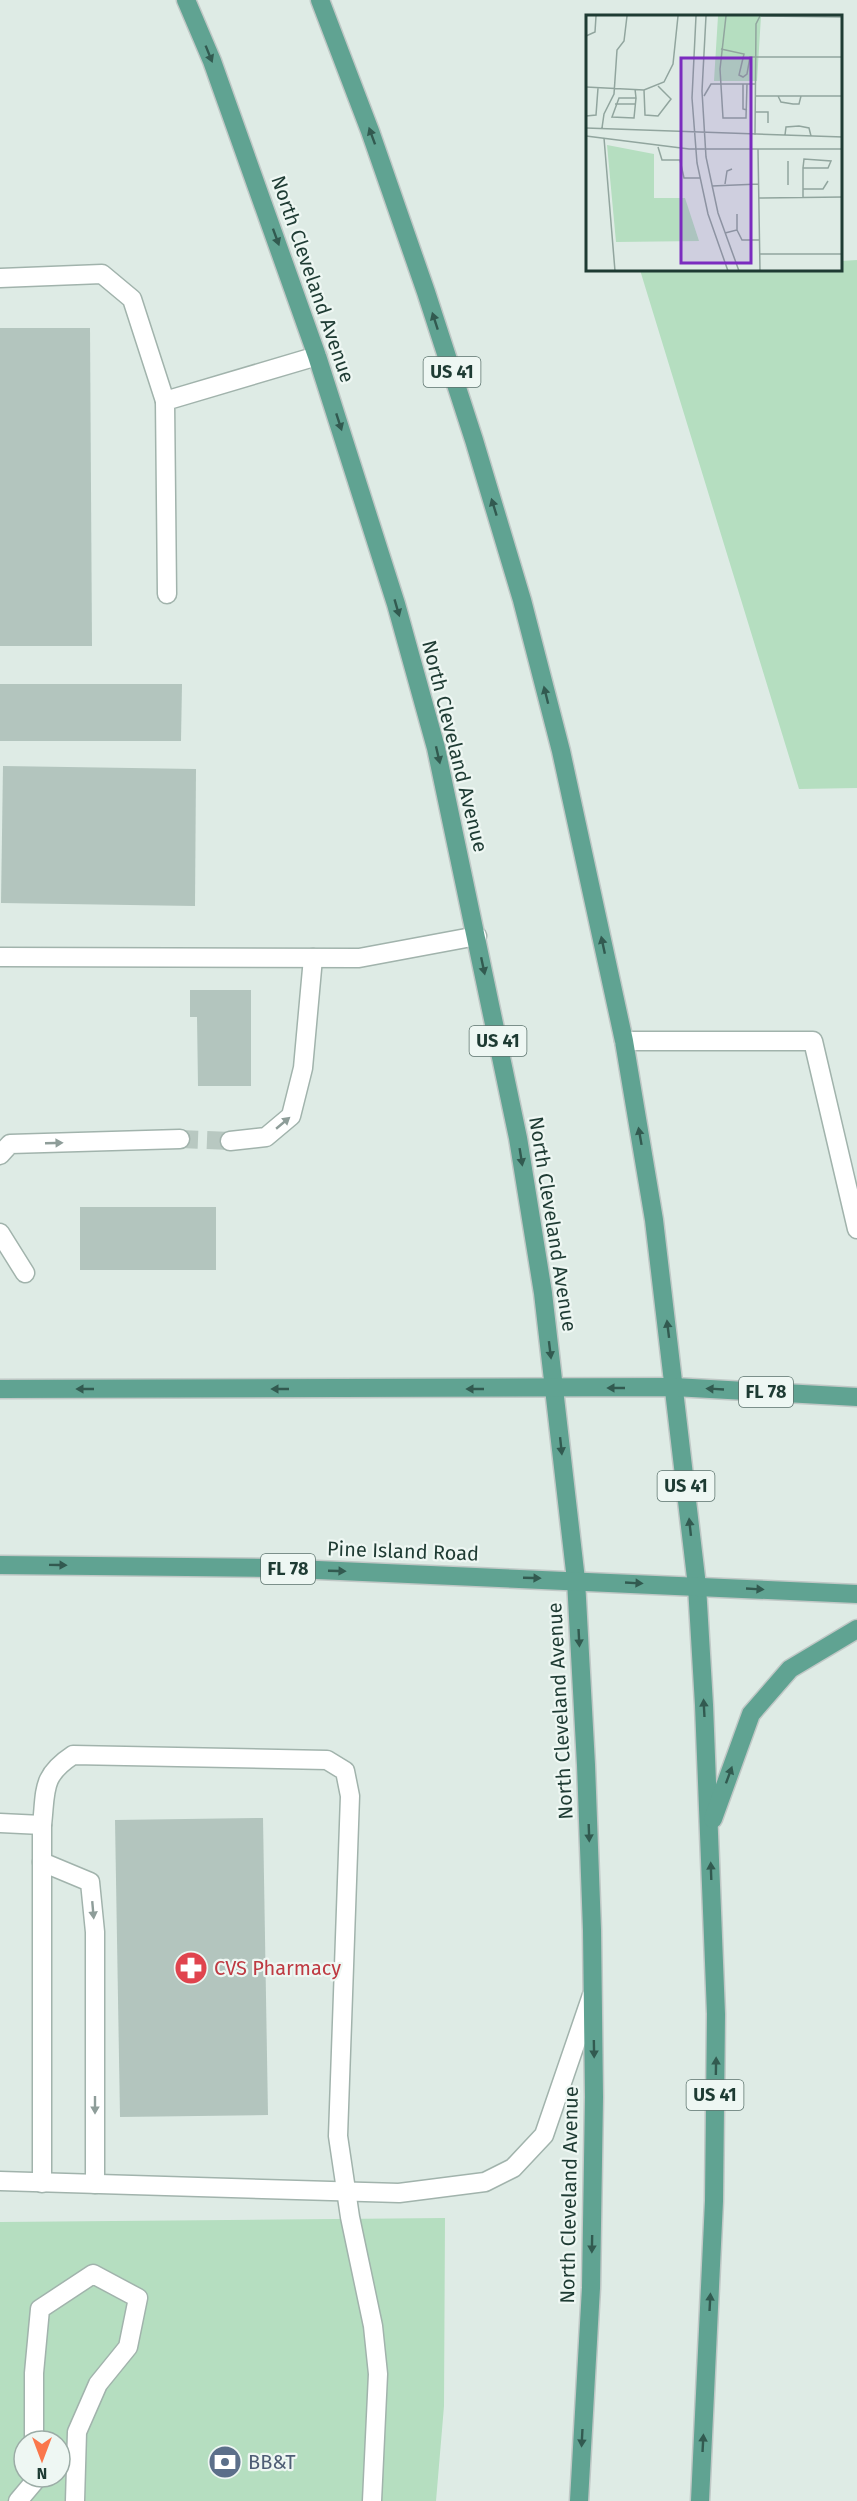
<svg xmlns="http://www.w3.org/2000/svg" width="857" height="2501" viewBox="0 0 857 2501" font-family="'Fira Sans',sans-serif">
<rect width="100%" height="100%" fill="#deebe5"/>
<g fill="#b5dec0" fill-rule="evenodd">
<polygon points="857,260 857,788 799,789 640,270 840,270 841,261"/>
<path d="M445,2218L444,2406L436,2501H0V2222ZM24,2441H60V2477H24Z"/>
</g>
<g fill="#b3c5be">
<polygon points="0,328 90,328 92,646 0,646"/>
<polygon points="0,684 182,684 181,741 0,741"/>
<polygon points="3,766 196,769 195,906 1,903"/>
<polygon points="190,990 251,990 251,1086 198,1086 197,1017 190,1017"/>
<rect x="80" y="1207" width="136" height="63"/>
<polygon points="263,1818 268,2115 120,2117 115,1820"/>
</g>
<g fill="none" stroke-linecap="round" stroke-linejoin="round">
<polyline stroke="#b8c8c1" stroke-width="18" stroke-dasharray="18 9" stroke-linecap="butt" points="180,1139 230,1141"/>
<defs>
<g id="minor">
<polyline points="0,278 102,274 132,299 165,401"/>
<polyline points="167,594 165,401 317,356"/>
<polyline points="0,957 359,958 477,936"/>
<polyline points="624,1041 813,1041 857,1229"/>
<polyline points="230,1141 266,1137 291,1116 303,1068 313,958"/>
<polyline points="0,1155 10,1144 180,1139"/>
<polyline points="0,1233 25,1273"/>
<polyline points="0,1823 42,1825"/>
<polyline points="42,1862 90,1882 95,1932 95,2184"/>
<polyline points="0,2181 399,2193 485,2182 513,2168 544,2135 592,1995"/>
<path d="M42,2183V1825C46,1790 41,1776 73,1755L327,1760L345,1771L350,1796L338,2136L350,2217L373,2326L378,2374L372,2501"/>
<polyline points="34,2441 34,2373 40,2309 93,2274 138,2298 128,2347 98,2384 77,2432 75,2501"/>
<polyline points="18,2501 34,2482 34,2477"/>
</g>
<g id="major">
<polyline points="186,0 212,61 317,356 396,604 436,748 518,1138 543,1293 576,1580 586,1765 592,1930 594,2097 591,2288 579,2501"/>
<polyline points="320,0 370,131 426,292 474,440 522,600 561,751 624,1041 654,1220 697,1586 704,1705 716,2014 714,2201 700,2501"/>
<polyline points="0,1389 674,1387 857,1397"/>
<polyline points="0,1565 272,1568 857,1594"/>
<polyline points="713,1819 751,1714 790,1669 857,1629"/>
</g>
</defs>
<use href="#minor" stroke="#a1b3ac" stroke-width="21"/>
<use href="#major" stroke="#c0c8c6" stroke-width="21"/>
<use href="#minor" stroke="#fff" stroke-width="18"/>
<use href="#major" stroke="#60a392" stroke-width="18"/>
</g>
<defs><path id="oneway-solid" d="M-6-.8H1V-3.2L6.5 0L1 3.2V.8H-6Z" transform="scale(1.5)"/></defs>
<g fill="#325a50">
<use href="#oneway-solid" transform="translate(209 54) rotate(68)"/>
<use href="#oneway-solid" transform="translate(372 136) rotate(-110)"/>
<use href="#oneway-solid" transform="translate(276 237) rotate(70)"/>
<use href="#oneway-solid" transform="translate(435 321) rotate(-108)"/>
<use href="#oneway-solid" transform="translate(339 422) rotate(72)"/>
<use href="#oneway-solid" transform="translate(494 507) rotate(-107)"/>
<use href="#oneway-solid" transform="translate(397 608) rotate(74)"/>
<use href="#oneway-solid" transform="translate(546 695) rotate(-104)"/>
<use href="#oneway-solid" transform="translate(438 755) rotate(77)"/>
<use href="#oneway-solid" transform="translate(603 945) rotate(-102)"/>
<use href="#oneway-solid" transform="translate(483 966) rotate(78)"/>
<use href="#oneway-solid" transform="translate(640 1136) rotate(-100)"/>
<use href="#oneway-solid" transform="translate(521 1157) rotate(81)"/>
<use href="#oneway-solid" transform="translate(668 1329) rotate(-97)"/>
<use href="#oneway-solid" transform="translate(550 1350) rotate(83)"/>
<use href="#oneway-solid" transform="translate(616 1388) rotate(180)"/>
<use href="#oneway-solid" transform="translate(85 1389) rotate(180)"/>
<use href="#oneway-solid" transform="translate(280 1389) rotate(180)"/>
<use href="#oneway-solid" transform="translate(475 1389) rotate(180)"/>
<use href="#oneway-solid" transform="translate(715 1389) rotate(-177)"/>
<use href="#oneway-solid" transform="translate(561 1446) rotate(84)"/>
<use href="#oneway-solid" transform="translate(690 1527) rotate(-96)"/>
<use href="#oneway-solid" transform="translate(58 1565) rotate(1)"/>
<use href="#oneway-solid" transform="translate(337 1571) rotate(2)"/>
<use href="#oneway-solid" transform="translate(532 1578) rotate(2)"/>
<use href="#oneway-solid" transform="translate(634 1583) rotate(3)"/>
<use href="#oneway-solid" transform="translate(755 1589) rotate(3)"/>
<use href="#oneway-solid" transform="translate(579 1638) rotate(87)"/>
<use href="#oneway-solid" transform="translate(704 1708) rotate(-93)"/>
<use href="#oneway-solid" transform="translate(729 1775) rotate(-70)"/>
<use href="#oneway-solid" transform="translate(589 1833) rotate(88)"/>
<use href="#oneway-solid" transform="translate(711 1871) rotate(-92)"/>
<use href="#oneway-solid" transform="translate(594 2049) rotate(89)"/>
<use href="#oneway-solid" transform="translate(716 2066) rotate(-89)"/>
<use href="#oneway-solid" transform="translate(592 2244) rotate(91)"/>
<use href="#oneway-solid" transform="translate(710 2302) rotate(-87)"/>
<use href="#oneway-solid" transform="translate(582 2438) rotate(93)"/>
<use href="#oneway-solid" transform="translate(703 2443) rotate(-87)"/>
</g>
<g fill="#8e9d99">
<use href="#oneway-solid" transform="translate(283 1123) rotate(-40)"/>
<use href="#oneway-solid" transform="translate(54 1143) rotate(-2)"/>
<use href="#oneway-solid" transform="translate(93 1910) rotate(85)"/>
<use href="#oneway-solid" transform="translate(95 2105) rotate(90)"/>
</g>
<defs>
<symbol id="pharmacy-disc" viewBox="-11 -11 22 22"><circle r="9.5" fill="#e0444e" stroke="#eef7f3"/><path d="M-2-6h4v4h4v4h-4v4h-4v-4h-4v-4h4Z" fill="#fff"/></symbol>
<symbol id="bank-disc" viewBox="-11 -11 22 22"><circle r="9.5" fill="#5c6f8a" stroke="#eef7f3"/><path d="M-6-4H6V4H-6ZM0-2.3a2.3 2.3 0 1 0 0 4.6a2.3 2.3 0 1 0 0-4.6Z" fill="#fff"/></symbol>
</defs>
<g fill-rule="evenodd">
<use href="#pharmacy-disc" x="172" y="1949" width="38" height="38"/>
<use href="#bank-disc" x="206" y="2443" width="38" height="38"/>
</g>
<g text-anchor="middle" stroke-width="4.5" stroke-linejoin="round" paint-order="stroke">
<g fill="#eef7f3" stroke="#5c736d" stroke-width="1.5">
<rect x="423.5" y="357" width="57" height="30" rx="4.5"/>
<rect x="469.5" y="1026" width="57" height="30" rx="4.5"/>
<rect x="739" y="1377" width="54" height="30" rx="4.5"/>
<rect x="657.5" y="1471" width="57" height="30" rx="4.5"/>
<rect x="261" y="1554" width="54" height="30" rx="4.5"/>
<rect x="686.5" y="2080" width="57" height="30" rx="4.5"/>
</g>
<g font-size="18" font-weight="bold" fill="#1e3b33">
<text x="452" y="378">US 41</text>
<text x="498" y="1047">US 41</text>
<text x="766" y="1398">FL 78</text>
<text x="686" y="1492">US 41</text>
<text x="288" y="1575">FL 78</text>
<text x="715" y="2101">US 41</text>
</g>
<g font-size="20" fill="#1e3b33" stroke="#eef7f3">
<text transform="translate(313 279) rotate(71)" y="7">North Cleveland Avenue</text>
<text transform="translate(455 746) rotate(76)" y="7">North Cleveland Avenue</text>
<text transform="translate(553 1224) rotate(81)" y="7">North Cleveland Avenue</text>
<text transform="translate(403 1551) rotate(2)" y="7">Pine Island Road</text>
<text transform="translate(560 1711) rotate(-93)" y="7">North Cleveland Avenue</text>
<text transform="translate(569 2195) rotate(-89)" y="7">North Cleveland Avenue</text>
</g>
<g font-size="20" fill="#be3a42" stroke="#eef7f3" text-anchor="start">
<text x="214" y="1975">CVS Pharmacy</text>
</g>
<g font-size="20" fill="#4e5e75" stroke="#eef7f3" text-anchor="start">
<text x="248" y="2469">BB&amp;T</text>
</g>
</g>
<g transform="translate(586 15)">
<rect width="256" height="256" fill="#deebe5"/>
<path d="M132,1H175L171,66H128ZM21,130L68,139V183H99L113,226L30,227Z" fill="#b5dec0"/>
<path fill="none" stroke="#91a59e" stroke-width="1.5" d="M110,1L106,83L111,148L122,199L142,256M120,1L116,76L120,142L132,198L153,256M140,1L134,54L137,103H160L161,69M175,1L257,2M0,21L9,17L10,1M135,34L158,39L153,60L157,62L161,59L164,42H257M157,69V94L161,95M0,72L58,75L78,67L87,49L92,1M49,74L50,83H33L26,102L48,103L50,83M58,75L59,100L72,101L85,84L72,71M118,81L125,69H170M170,81H257M192,81L195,87L207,89H213L215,81M29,89H49M169,97H182V108M0,101L10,100L12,73M0,113L257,122M16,113L18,99L28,79L31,35L38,26L41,1M169,120L170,9L174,1M199,120L200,112L213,111L223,113L225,121M0,121L103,134H257M18,123L29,256M72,132L76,145H94L98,163H114M172,134L174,256M202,146V170M217,153L218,144L245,146L242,153H217V182M139,169L141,156L146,154M126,171L173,169M217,174H237L242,166M173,183L257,182M151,215L156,225H174M139,218L151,215V199M174,239H257"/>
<path fill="#7b2cbf" fill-opacity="0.15" stroke="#7b2cbf" stroke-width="3" d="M95,43H165V248H95Z"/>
<rect width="256" height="256" fill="none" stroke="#1e3b33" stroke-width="3"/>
</g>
<g transform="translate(42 2459) rotate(180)"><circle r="28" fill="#eef7f3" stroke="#9baca6" stroke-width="1.5"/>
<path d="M0-4.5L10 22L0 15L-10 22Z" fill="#fa774c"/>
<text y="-9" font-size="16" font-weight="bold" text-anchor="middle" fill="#1e3b33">N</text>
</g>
</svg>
